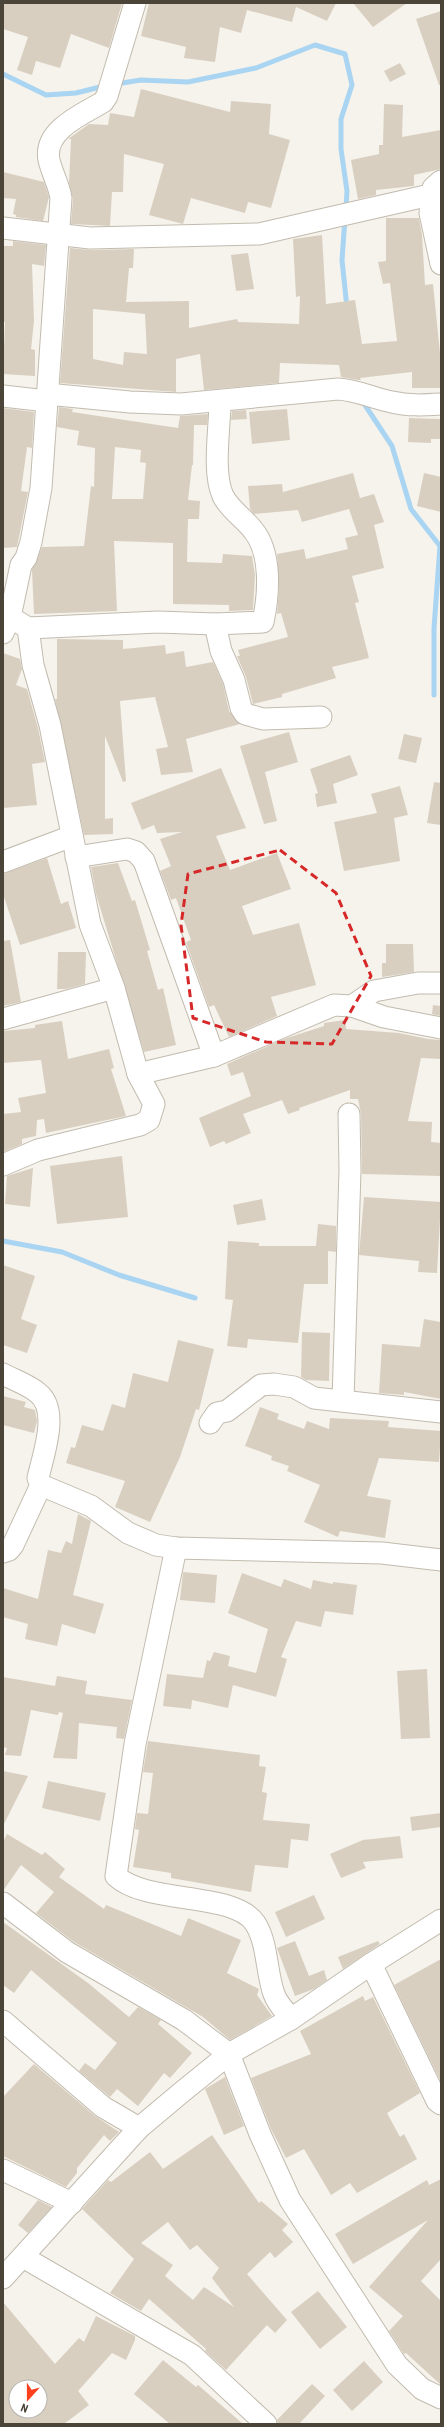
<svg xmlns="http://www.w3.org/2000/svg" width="444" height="2427" viewBox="0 0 444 2427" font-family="'Roboto Condensed',sans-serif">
<rect width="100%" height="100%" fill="#f6f3ec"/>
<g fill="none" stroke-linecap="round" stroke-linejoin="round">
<g stroke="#a9d4f2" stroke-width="5">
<polyline points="3,74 46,95 76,93 104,86"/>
<polyline points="116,84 141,80 188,82 256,68 315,45 345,54 352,85 341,119 341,149 347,191 346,208"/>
<polyline points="345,218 342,260 347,308"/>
<polyline points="361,399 392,446 411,509 440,546 434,628 434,695"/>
<polyline points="3,1241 62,1252 119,1275 195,1298"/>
</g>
</g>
<g fill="#d8cfc1" fill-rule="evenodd">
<polygon points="3,3 122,3 109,48 71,34 60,68 36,61 32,75 17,70 28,37 3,29"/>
<polygon points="149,3 336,3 327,21 296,7 292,22 247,10 241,33 220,27 215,62 184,58 186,47 141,36"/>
<polygon points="353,3 407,3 373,27"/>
<polygon points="441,11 441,85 439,85 416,19"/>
<polygon points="400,63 406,74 390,82 384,71"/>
<polygon points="141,89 230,112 231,101 271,104 269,134 290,140 271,208 248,202 245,213 191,198 183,224 149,215 164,164 124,154 123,192 112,192 110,226 71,224 73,199 69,183 71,139 68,139 89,124 108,125 110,113 134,117"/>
<polygon points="384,104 403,105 402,137 441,130 441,169 414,175 414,186 376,190 376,195 358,199 351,160 379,154 379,145 383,145"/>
<polygon points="3,172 44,182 49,197 43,221 16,217 16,215 13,214 16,199 3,198"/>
<path d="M386,218H419L422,235L425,285L433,284L441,363V388H412V372L360,378L361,380H358L341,377L339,365L280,363L279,383L204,390L200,354L176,359V392L60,383L70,248L90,250L134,249L133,268H129L126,302L189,301V328L237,319L238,322L299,324L300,296L296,297L293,239L322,235L326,304L355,300L362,344L397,341L390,283L383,284L378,262L386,261ZM93,309L145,314L147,354L124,352L123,365L93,359Z"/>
<polygon points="13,241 46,245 44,266 32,264 34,321 31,349 35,350 35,376 3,374 5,322 3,322 3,246 13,246"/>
<polygon points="248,253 254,289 236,291 231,255"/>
<path d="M59,407L73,409L72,412L178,428L180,416L208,414L207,425H194L193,465H192L188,500L200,501L199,519H188L187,562L222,563L223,554L252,556L255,575L253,610L229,611V605L173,604V543L114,541L117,611L34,614L32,570L42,547L84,546L91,486L94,487L95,448L77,445L79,431L57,427ZM115,447L141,450L140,462L146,463L143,499H112Z"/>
<polygon points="3,408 34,412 32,448 27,447 21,491 28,492 17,547 3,548"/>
<polygon points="287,409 290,440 252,444 249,412"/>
<polygon points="246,410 247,419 231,420 232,411"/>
<polygon points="409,418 441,419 441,439 431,439 431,443 408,442"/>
<polygon points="353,473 360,498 374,494 384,522 374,525 384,568 352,576 359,602 355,603 369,658 332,667 336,678 282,694 282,697 253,704 246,677 237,656 240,656 238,650 288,637 281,613 277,614 279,587 277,554 304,549 306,559 348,549 345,538 358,535 349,509 302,522 298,510 254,514 250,509 248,486 282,484 283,492"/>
<polygon points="424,473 441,477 441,512 417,506"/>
<polygon points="57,639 123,640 123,649 165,645 166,654 184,651 186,667 213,662 223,684 229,711 240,724 186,739 193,772 161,775 156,749 168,747 155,697 120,701 126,781 123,782 105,736 105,819 113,818 113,834 84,835 55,699 57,699"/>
<polygon points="3,653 20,659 22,669 16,685 27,689 38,728 45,762 32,764 37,805 3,808"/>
<polygon points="289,732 298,762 265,772 277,821 264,824 240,746"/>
<polygon points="404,734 422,738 416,763 398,759"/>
<polygon points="350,755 358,775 333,784 337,803 317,807 315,794 318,793 310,769"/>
<polygon points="221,768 246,828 216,836 230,870 277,853 291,889 242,906 253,935 299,923 316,985 271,997 277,1016 229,1037 214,1005 209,1007 186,942 191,940 176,898 171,900 160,871 171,866 160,839 182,832 157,833 154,825 142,830 131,803"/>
<polygon points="434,782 441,783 441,825 427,823"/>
<polygon points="400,786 408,815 394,818 400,861 344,871 334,822 377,813 371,794"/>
<polygon points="47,858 61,904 68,901 76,928 20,945 3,894 3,874"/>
<polygon points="118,863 132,901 135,900 150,950 147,951 158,990 163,988 176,1045 144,1052 96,894 91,867"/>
<polygon points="10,940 21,1002 3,1006 3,941"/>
<polygon points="386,944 413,944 414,972 382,977 382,963 386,963"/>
<polygon points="58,952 86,952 85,984 66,989 57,989"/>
<polygon points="433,1005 441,1006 441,1016 432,1014"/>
<polygon points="345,1020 346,1029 399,1033 428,1039 441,1040 441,1059 421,1058 408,1121 432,1122 431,1142 441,1143 441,1176 362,1174 361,1114 358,1099 350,1099 350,1090 299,1108 300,1110 288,1114 282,1100 243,1114 251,1133 226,1144 224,1141 210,1147 199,1118 251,1096 243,1072 231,1076 227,1064 284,1039 324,1026 324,1023"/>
<polygon points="62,1021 68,1059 109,1049 114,1068 111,1069 126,1116 46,1133 44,1119 37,1120 36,1136 22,1139 22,1144 3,1152 3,1114 21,1112 18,1098 46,1093 41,1060 3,1063 3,1031 35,1028 35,1025"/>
<polygon points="122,1156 128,1217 57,1224 50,1166"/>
<polygon points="33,1168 30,1207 5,1204 7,1176"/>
<polygon points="364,1197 441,1202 437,1273 418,1272 419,1261 359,1255"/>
<polygon points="262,1199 266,1220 237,1225 233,1205"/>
<polygon points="318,1224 336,1226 336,1252 328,1251 328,1284 304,1284 298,1343 248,1339 247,1348 227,1346 233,1300 225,1299 228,1241 259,1243 259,1246 316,1246"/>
<polygon points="3,1265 35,1276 21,1319 37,1325 27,1353 3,1345"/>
<polygon points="424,1319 441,1322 441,1399 404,1392 404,1395 379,1393 382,1344 420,1347"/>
<polygon points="302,1332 330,1333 329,1381 306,1380 301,1377"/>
<polygon points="178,1340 214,1349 199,1410 196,1409 180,1457 150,1522 115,1507 125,1481 66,1463 71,1447 75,1448 82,1425 103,1431 112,1404 125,1408 133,1373 168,1382"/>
<polygon points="3,1396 26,1402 24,1407 35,1410 37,1421 34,1433 3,1425"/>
<polygon points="260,1407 279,1414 277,1419 304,1429 307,1421 329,1429 330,1418 389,1421 388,1427 441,1431 439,1462 379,1458 367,1496 391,1500 385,1538 340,1531 338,1537 304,1522 320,1485 287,1471 289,1466 271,1460 272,1456 245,1446"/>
<polygon points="78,1514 91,1521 73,1595 104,1604 95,1634 62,1624 57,1646 25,1639 28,1624 3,1617 3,1588 38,1599 48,1550 61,1553 66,1541 72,1544"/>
<polygon points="183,1572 217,1575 215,1603 180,1600"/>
<polygon points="242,1573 281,1587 284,1579 311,1589 313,1580 333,1584 333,1582 357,1585 353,1615 325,1611 321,1627 296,1621 281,1657 287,1659 276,1697 233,1685 228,1708 192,1700 191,1709 163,1706 167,1674 203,1678 207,1660 210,1661 214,1652 230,1656 228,1666 256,1673 268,1629 228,1613"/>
<polygon points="427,1669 430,1738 401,1739 397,1671"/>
<polygon points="57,1676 87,1681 85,1694 132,1700 124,1739 116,1738 117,1727 79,1723 77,1759 53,1758 63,1713 59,1712 58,1715 31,1710 21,1756 5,1755 7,1748 3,1747 3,1677 55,1686"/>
<polygon points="148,1741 260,1755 259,1766 266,1767 262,1792 267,1793 263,1820 310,1824 308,1841 291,1839 288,1868 255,1865 251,1892 171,1878 171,1873 133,1867 139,1830 135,1829 137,1813 148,1814 153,1773 143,1772"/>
<polygon points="3,1771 28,1776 3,1826"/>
<polygon points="48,1781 106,1793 100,1821 42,1808"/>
<polygon points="441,1813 441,1827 412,1831 410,1817"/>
<polygon points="7,1834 42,1855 45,1852 65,1869 59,1877 104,1909 106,1905 181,1936 188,1918 241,1940 227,1973 259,1989 257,1995 272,2016 230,2040 203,2017 74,1942 36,1913 54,1892 21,1865 3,1891 3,1842"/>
<polygon points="400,1836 403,1858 363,1862 366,1868 341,1878 330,1854 363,1840"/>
<polygon points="314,1895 325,1919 286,1937 275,1912"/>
<polygon points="3,1922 88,1983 129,2017 138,2007 161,2020 158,2024 192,2053 170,2078 164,2073 138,2106 117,2089 110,2097 79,2071 85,2063 95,2070 117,2043 31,1970 14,1993 3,1985"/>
<polygon points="295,1941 309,1976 324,1970 327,1980 314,1989 295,1996 277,1948"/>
<polygon points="378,1941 380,1944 343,1969 338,1957"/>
<polygon points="441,1959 441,2080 440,2080 394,1985"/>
<polygon points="363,1996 365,2001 373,1997 420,2093 387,2113 400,2137 404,2134 417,2159 357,2193 350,2183 331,2195 304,2149 286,2158 271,2129 251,2078 311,2054 300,2031"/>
<polygon points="34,2064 95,2116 119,2132 110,2141 104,2135 77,2168 77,2173 66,2187 3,2156 3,2097"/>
<polygon points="225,2077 244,2126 224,2135 205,2089"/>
<path d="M212,2135L259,2203L261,2201L288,2224L282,2230L293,2242L275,2258L270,2252L247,2274L287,2320L275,2333L267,2325L226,2370L205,2351L206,2349L149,2299L141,2311L110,2293L134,2259L82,2209L108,2180L111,2182L150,2152L163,2169ZM168,2222L190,2250L197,2245L219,2268L212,2278L234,2307L204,2287L193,2300L165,2276L173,2265L141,2243Z"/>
<polygon points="441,2179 441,2259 421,2281 441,2301 441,2385 406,2353 404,2354 389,2331 403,2316 369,2287 428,2220 353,2264 335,2234 427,2180 429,2185"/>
<polygon points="38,2200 52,2207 28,2233 18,2225"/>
<polygon points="318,2291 347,2327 320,2349 291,2312"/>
<path d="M3,2302L55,2364L79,2338L84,2342L96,2316L135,2336V2340L126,2360L112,2353L78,2391L89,2405L64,2424H3ZM16,2387H40V2411H16Z"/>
<polygon points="163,2360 196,2387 198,2385 243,2424 170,2424 134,2394"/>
<polygon points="364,2361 383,2382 352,2411 333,2390"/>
<polygon points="312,2384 325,2396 299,2424 278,2424 277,2420"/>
</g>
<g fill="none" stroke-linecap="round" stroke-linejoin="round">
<defs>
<g id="minor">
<polyline points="441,181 433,188 430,213 441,264"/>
<polyline points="3,228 90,238 259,234 430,195"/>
<path d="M47,394L130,402L181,404L338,389C356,390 373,398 392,402C408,406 424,405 441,404"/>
<polyline points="3,396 47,401"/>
<path d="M220,401C220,428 212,472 223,496C230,510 244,518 253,530C272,553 269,594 263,622L215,624L221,651L234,680L241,708L245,714L263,719L321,717"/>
<polyline points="28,628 158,622 215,624"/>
<path d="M3,633L10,617L21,565L26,558L31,542L41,488L61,198C59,185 52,173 49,160C43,130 83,114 103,102L107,96L135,3"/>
<polyline points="76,857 127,849 136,852 144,861 214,1056"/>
<polyline points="3,862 72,836"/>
<polyline points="352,1006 384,1017 441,1028"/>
<polyline points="3,1019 114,988"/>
<polyline points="138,1074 214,1056 334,1005 352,1006 374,991 418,983 441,983"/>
<polyline points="3,1165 38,1150 140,1125 149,1120 154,1104 138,1074 114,988 90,924 50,725 33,665 28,628 10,617"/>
<path d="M3,1374C14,1380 29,1385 38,1393C60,1410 43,1455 38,1478L41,1485L91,1506L128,1533L156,1545L176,1548L382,1553L441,1560"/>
<polyline points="343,1401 350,1170 349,1114"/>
<polyline points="210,1423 217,1413 227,1411 261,1385 274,1384 294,1387 314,1398 441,1412"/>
<path d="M176,1548L135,1744L116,1876C147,1905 233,1891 255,1923C268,1943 266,1972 274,1994C277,2003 285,2011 291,2019"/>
<polyline points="3,1552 9,1550 13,1545 41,1485"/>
<polyline points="3,1903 67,1952 184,2020 229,2054 260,2134 290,2200 397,2365 422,2389 441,2398"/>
<polyline points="371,1964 437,2101 441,2104"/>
<polyline points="3,2021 103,2107 139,2128"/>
<polyline points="3,2170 72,2203"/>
<polyline points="23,2257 192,2355 266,2424"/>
<polyline points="3,2278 139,2128 182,2092 229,2054 291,2019 371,1964 441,1920"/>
</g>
</defs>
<use href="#minor" stroke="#c2bbae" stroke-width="23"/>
<use href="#minor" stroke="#fff" stroke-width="21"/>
</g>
<path fill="none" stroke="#d62828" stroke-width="3" stroke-dasharray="8 5" stroke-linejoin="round" d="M280,850L336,893L371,976L332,1044L266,1042L193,1018L181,925L188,874Z"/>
<rect width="444" height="2427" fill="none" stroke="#4b4439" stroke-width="8"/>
<g transform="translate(28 2399) rotate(201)"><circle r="19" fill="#ffffff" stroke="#b7b4b0"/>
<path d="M0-3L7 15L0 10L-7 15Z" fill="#fc3f1d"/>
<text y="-6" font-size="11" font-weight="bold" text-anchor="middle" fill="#4b4439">N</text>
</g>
</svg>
